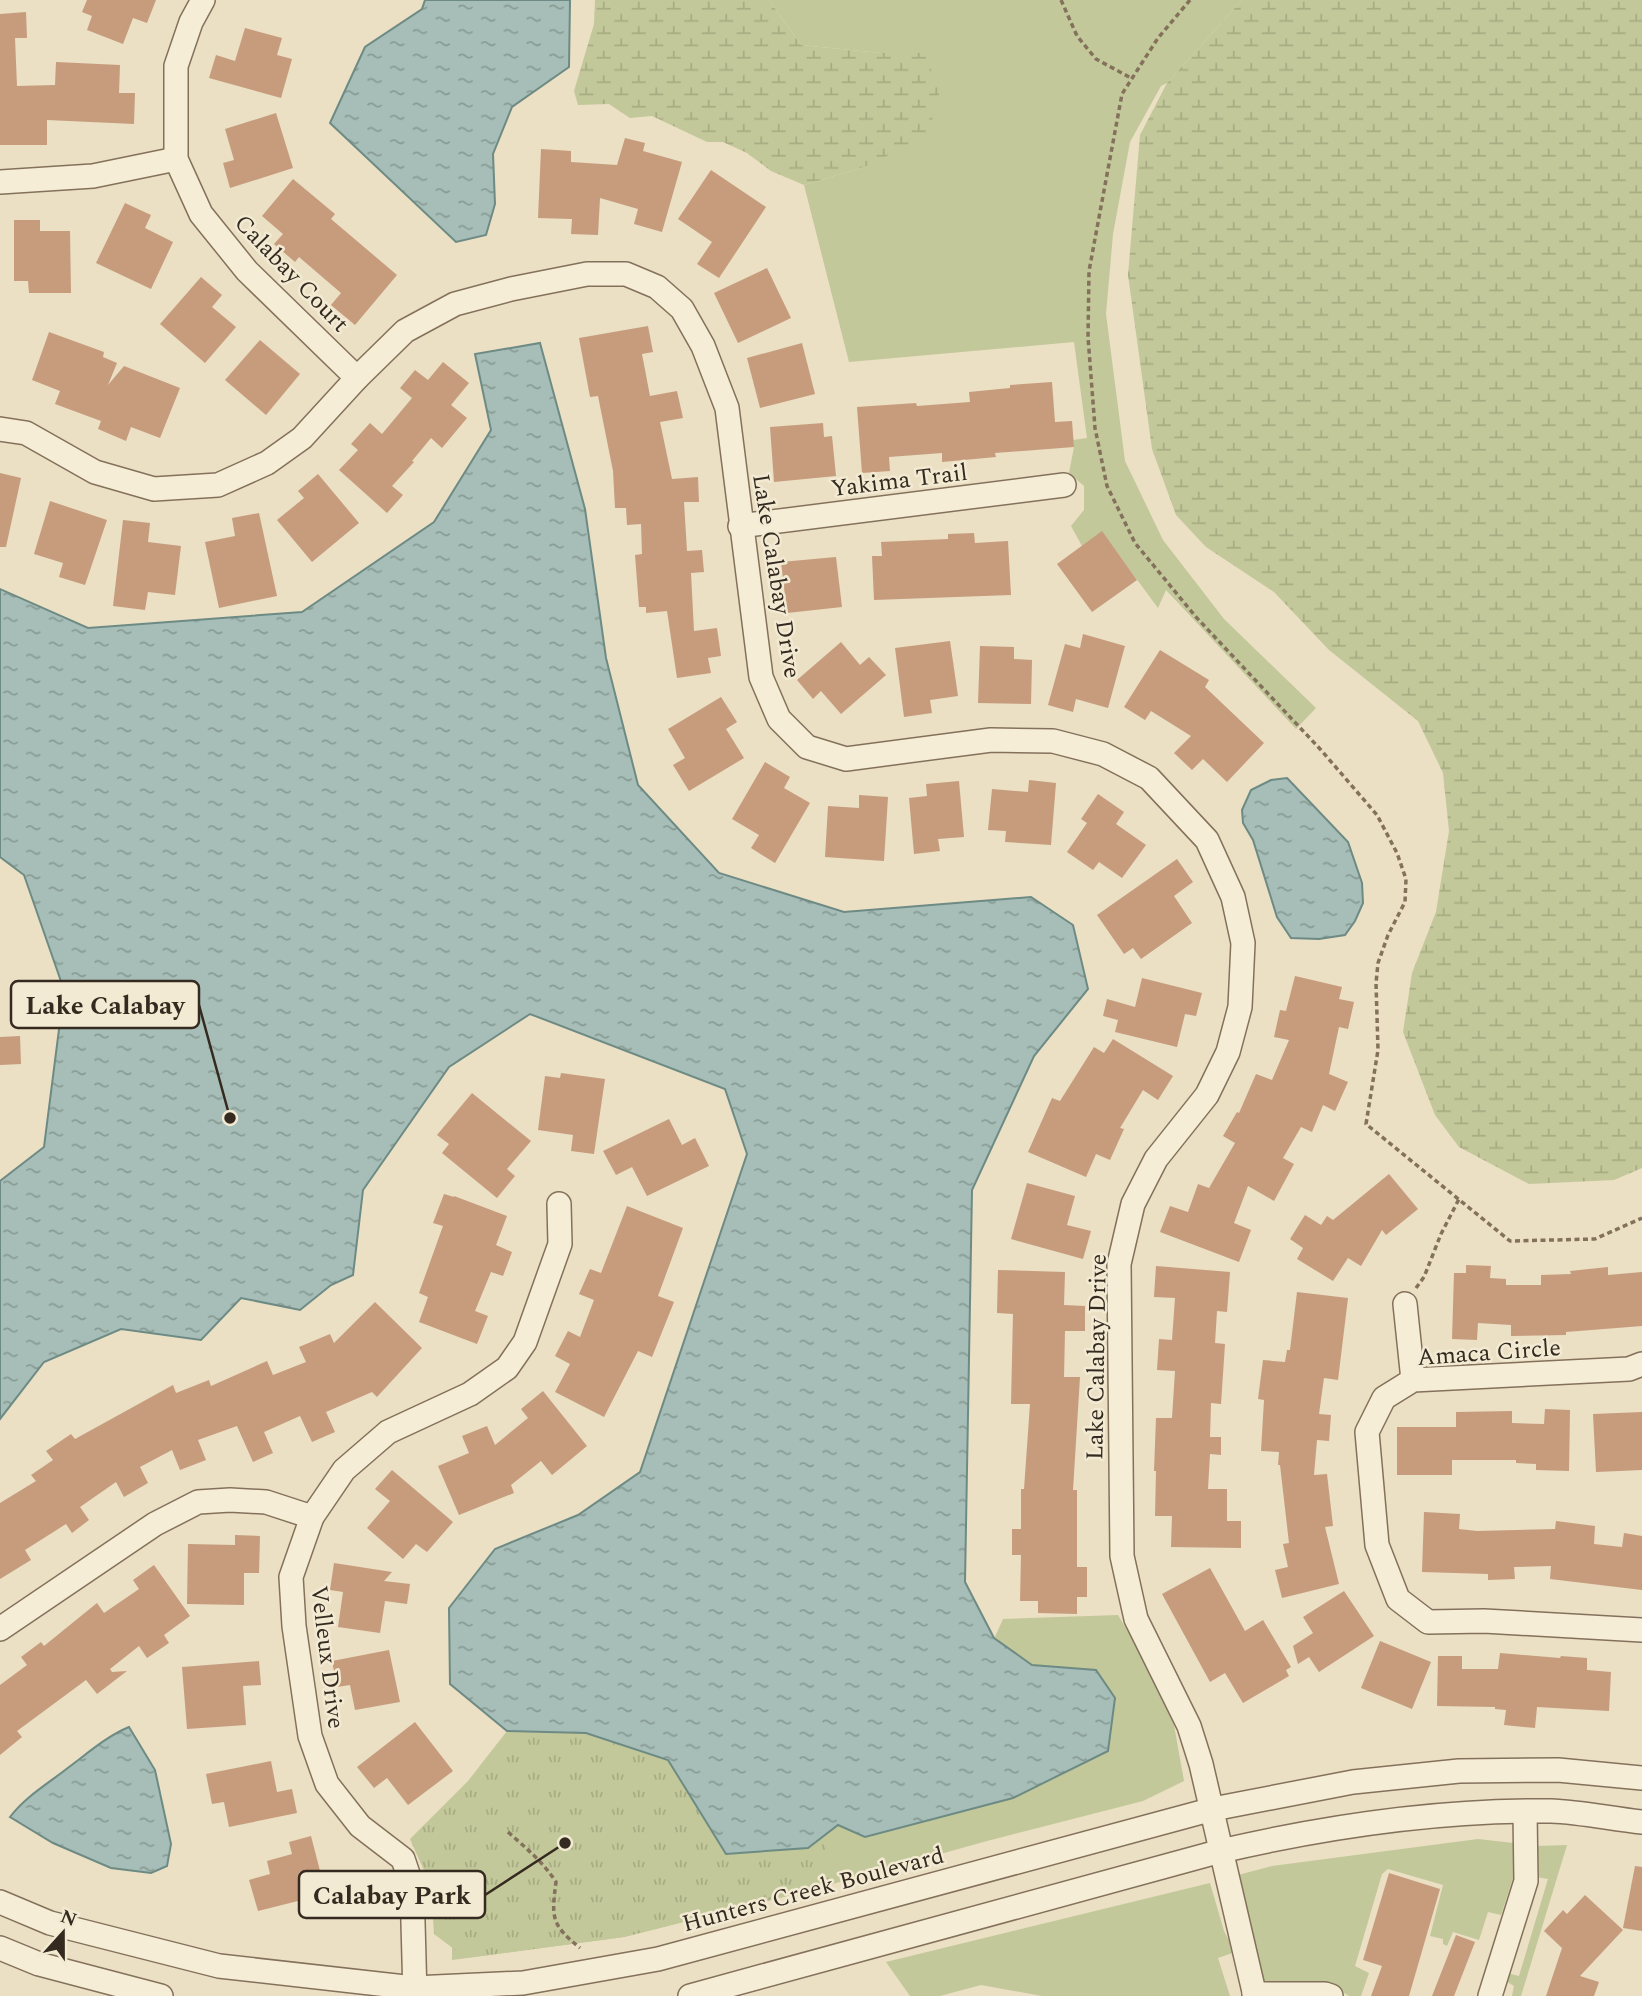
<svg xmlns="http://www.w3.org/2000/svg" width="1642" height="1996" viewBox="0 0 1642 1996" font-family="Spectral,serif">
<defs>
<pattern id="wetland-marsh" width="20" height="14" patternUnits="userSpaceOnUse" patternTransform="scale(1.75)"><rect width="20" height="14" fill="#c2c899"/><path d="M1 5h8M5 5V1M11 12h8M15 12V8" fill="none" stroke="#a7ac83"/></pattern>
<pattern id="park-tufts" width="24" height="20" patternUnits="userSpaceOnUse" patternTransform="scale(1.75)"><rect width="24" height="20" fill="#c2c899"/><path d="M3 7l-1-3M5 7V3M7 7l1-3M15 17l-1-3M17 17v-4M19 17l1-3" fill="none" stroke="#a7ac83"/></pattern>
<pattern id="water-ripples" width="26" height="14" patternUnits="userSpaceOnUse" patternTransform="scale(1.75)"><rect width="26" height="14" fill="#a6beb7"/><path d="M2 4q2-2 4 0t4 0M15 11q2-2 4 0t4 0" fill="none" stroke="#889b94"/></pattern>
</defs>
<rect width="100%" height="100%" fill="#ebdfc4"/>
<g fill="#c2c899">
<polygon points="769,0 1242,0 1167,83 1161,86 1130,142 1113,234 1106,314 1125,461 1163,540 1224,619 1316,708 1296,729 1166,590 1158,608 1102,532 1082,546 1071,526 1084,510 1084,486 1069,473 1074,447 1073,440 1087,438 1074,342 849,362 804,185 864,167 924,53 881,53 801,45"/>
<polygon points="1118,1615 1152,1672 1174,1725 1184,1781 1143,1801 987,1841 811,1890 624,1937 452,1960 452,1861 507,1731 808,1848 838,1825 1096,1670 1032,1665 994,1639 1003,1619"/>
<polygon points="1478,1839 1513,1843 1515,1872 1501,1915 1488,1912 1479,1940 1453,1932 1447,1946 1443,1944 1443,1939 1430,1936 1443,1885 1388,1869 1382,1874 1355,1966 1369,1973 1361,1996 1349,1996 1341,1991 1275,1988 1262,1985 1238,1875 1272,1866"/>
<polygon points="1567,1845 1521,1996 1512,1996 1514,1986 1504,1980 1507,1973 1519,1976 1548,1879 1536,1877 1536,1846"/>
<polygon points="1210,1883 1224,1931 1235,1952 1218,1958 1230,1996 1042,1996 981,1985 940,1996 910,1996 886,1962"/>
</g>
<g fill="url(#wetland-marsh)">
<polygon points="595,0 769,0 801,45 881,53 924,53 940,90 928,136 864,167 804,185 771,171 747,153 723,142 707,142 652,116 630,118 609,104 578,105 574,91 594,24"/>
<polygon points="1242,0 1642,0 1642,1168 1614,1180 1529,1184 1459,1147 1435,1115 1403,1032 1412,973 1436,912 1449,831 1443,773 1418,721 1329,650 1274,592 1206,547 1176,515 1152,449 1128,275 1140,135 1167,83"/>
</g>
<polygon fill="url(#park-tufts)" points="507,1731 586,1733 668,1760 726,1854 808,1848 823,1837 834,1884 624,1937 466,1958 434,1934 431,1886 410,1839 468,1781"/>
<g fill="url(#water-ripples)" stroke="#6d8b84" stroke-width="2">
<polygon points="425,0 570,0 569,67 512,107 493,154 495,204 486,235 456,242 330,123 365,47 422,9"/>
<polygon points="540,343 585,509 606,658 638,785 719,873 844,912 1031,897 1073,925 1088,989 1034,1056 972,1190 965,1582 994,1638 1032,1665 1096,1670 1115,1698 1108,1751 1013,1798 865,1837 838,1825 808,1848 726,1854 668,1760 586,1733 507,1731 450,1684 449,1608 495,1549 578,1515 640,1472 747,1154 725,1089 530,1014 449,1067 363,1190 353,1275 331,1285 300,1310 241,1298 201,1340 121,1329 44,1362 0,1419 0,1181 44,1147 64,990 24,875 0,857 0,589 88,628 302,612 434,522 491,430 475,354"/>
<polygon points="1287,778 1348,842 1362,883 1363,903 1355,921 1345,935 1319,939 1291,938 1277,917 1253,840 1243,823 1242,810 1251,790 1271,780"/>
<path d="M129,1727L155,1770L171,1844L167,1866L151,1873L111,1868L53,1843L10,1817C26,1796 49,1783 69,1767C88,1753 107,1736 129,1727Z"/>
</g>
<g fill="#c69c7d">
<polygon points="87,0 156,0 147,23 133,18 123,44 87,30 92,16 82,12"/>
<polygon points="26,12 27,38 15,38 17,86 55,85 56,62 120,65 119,93 135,93 134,124 47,120 47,145 0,145 0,14"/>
<polygon points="245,28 282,38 277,55 292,59 281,98 209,78 216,55 235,61"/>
<polygon points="276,113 293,168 230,188 223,163 234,160 225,129"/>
<polygon points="625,138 645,143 643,151 682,162 662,232 634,224 638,209 600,198 598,235 571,234 572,219 538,218 541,149 571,151 571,162 617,165"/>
<polygon points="711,170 766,207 719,278 697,264 712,242 678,219"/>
<polygon points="293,179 335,214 331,219 397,275 355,325 331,305 341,293 299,257 295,262 274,244 283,234 262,216"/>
<polygon points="125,203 151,215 145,228 173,242 151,289 96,263"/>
<polygon points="14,220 40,220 40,231 70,231 71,293 29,293 28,281 14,281"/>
<polygon points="767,268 791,318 738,343 714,293"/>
<polygon points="201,277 222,295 212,307 236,327 205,363 160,324"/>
<polygon points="648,326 653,352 642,354 650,396 677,391 683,418 660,422 672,479 698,477 699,502 684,502 687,551 702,550 704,572 691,573 694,631 717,628 721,656 708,658 711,673 677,678 667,611 646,613 646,607 639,607 635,555 642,554 641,524 627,525 626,508 615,508 613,471 598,396 590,397 579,338"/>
<polygon points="49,332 104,352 103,357 117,363 108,385 124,366 180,388 160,438 131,427 126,441 98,429 101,421 55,404 60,391 32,380"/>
<polygon points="260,340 300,374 266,415 225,380"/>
<polygon points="802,343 815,394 760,408 747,358"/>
<polygon points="443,362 469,383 451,405 467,418 442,448 431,438 412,461 414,462 392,486 403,495 387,513 339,470 358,450 351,444 370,423 382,434 412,398 400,388 415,370 428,380"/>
<polygon points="1052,382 1055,422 1072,421 1074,447 995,453 996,457 942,462 942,453 889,457 890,471 862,473 857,407 916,403 917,406 970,402 969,392 1010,388 1010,385"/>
<polygon points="823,423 824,437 832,436 836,476 774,482 770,427"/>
<polygon points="0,473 21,478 6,547 0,547"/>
<polygon points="318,474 359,523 312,562 277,520 304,498 298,491"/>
<polygon points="50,501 107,520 85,585 59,577 63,563 34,554"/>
<polygon points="259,513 277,596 219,608 205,542 235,536 232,518"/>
<polygon points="123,520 150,523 148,542 181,546 175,595 148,592 145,610 113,606"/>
<polygon points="1102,531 1137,580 1092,612 1057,564"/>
<polygon points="974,533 975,543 1008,541 1011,595 874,600 872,556 882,556 881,542 948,539 948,534"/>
<polygon points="836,557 842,607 787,613 781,562"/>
<polygon points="1083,634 1125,646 1108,708 1076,699 1073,712 1048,705 1065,644 1080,648"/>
<polygon points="950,641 958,696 930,700 932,713 904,717 895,648"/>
<polygon points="841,642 860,665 869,657 886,675 841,714 821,691 813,699 797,680"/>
<polygon points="980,646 1014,647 1014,659 1032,660 1031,704 978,703"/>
<polygon points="1160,650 1209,680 1205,687 1264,743 1227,782 1203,759 1192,770 1174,753 1191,736 1151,711 1145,720 1124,707"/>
<polygon points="721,697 737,722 726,729 744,758 689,791 673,765 685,758 668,729"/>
<polygon points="765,762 790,777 784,788 810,803 775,863 751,848 759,835 732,819"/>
<polygon points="1029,780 1056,783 1051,845 1005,842 1006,831 988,830 992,789 1028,792"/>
<polygon points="959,781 964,837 938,839 940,851 914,854 909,798 927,796 926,784"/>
<polygon points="1098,794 1124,812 1116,824 1146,845 1122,878 1099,862 1093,870 1067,852 1087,823 1081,819"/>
<polygon points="859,795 888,797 884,861 825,857 828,806 859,808"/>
<polygon points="1177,859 1193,882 1174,896 1192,923 1141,959 1133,948 1124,954 1097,915"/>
<polygon points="1295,976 1342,987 1339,999 1354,1002 1348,1029 1339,1027 1329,1074 1348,1082 1335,1111 1323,1105 1312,1132 1301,1127 1283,1158 1294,1164 1274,1201 1248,1186 1234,1223 1251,1230 1239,1262 1160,1232 1170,1206 1188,1212 1198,1184 1209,1188 1235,1143 1223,1136 1237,1112 1239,1113 1256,1074 1272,1080 1289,1040 1274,1037 1280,1010 1286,1011"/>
<polygon points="1142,978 1202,993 1196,1016 1185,1014 1177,1047 1115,1032 1118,1020 1103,1016 1107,999 1135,1007"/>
<polygon points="20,1036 21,1064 0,1065 0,1037"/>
<polygon points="1113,1039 1173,1076 1158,1100 1143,1090 1120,1128 1124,1129 1110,1160 1096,1154 1086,1177 1028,1152 1052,1098 1060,1101 1094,1047 1104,1053"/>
<polygon points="561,1073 605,1079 594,1154 571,1151 573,1135 538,1130 545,1076 560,1078"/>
<polygon points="472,1093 531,1141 507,1169 515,1176 497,1198 442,1153 449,1144 437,1135"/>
<polygon points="669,1119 682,1145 695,1138 709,1166 647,1196 632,1167 616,1175 603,1151"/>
<polygon points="1389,1174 1418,1209 1386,1235 1382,1230 1361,1266 1348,1258 1333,1281 1297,1259 1303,1248 1290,1239 1305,1215 1321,1225 1327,1216 1333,1220"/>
<polygon points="1027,1183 1075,1196 1067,1225 1091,1231 1083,1259 1011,1239"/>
<polygon points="444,1194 454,1197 454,1196 507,1216 496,1245 512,1252 503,1276 491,1272 475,1311 488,1316 477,1344 419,1322 428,1297 419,1293 443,1226 433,1223"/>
<polygon points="627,1206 683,1228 658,1296 674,1302 652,1357 638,1351 604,1417 555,1392 570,1364 555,1356 568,1331 580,1337 594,1300 579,1294 590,1269 601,1273"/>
<polygon points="1466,1265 1491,1266 1490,1278 1506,1279 1506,1285 1541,1285 1541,1275 1571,1274 1570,1271 1608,1267 1608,1275 1642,1272 1642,1326 1566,1332 1566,1335 1511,1336 1511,1325 1478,1323 1477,1340 1452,1339 1454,1273 1466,1273"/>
<polygon points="1156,1266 1230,1272 1227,1312 1217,1311 1215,1343 1225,1344 1221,1404 1211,1403 1210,1437 1221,1437 1221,1455 1210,1454 1208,1489 1227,1489 1227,1521 1241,1521 1241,1548 1171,1547 1172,1516 1155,1516 1156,1471 1154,1471 1156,1418 1172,1418 1175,1371 1157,1370 1159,1339 1172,1340 1175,1298 1154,1297"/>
<polygon points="998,1270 1065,1272 1064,1305 1085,1306 1085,1331 1065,1331 1064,1377 1080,1377 1073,1490 1077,1490 1077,1567 1087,1567 1087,1597 1077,1597 1077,1614 1038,1613 1038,1601 1020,1601 1021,1555 1012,1555 1012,1529 1021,1529 1021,1489 1024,1489 1030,1404 1011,1404 1013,1314 997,1313"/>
<polygon points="1297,1292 1348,1298 1338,1380 1324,1378 1319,1414 1331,1415 1329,1441 1317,1440 1314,1475 1327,1474 1333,1526 1325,1527 1339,1584 1282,1598 1275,1570 1288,1567 1283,1544 1289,1543 1280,1465 1278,1465 1279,1452 1261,1451 1264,1400 1258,1399 1263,1360 1285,1362 1287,1350 1290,1350"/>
<polygon points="375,1302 422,1348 377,1397 372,1392 326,1412 335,1432 312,1442 300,1416 264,1432 273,1453 253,1462 237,1426 198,1440 206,1460 180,1470 172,1450 140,1467 148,1483 124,1497 116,1482 80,1507 89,1520 72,1533 66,1524 25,1550 31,1560 0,1579 0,1503 36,1481 31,1475 53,1460 46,1451 71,1434 75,1439 173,1385 176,1393 209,1380 211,1386 267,1361 273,1375 306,1362 299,1347 330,1334 334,1343"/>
<polygon points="543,1391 587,1446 552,1475 541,1461 511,1485 514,1493 459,1515 438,1466 469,1453 462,1436 487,1426 495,1445 528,1418 521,1409"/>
<polygon points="1545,1409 1570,1410 1569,1471 1536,1470 1536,1464 1516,1463 1516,1460 1452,1460 1452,1475 1397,1475 1397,1427 1456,1427 1456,1412 1512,1411 1512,1423 1544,1424"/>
<polygon points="1642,1412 1642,1470 1596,1472 1593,1414"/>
<polygon points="392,1470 453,1522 427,1552 416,1544 403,1559 367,1528 390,1501 375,1489"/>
<polygon points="1424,1512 1460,1514 1459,1529 1477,1531 1555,1529 1556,1521 1595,1526 1594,1544 1622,1547 1624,1533 1642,1536 1642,1590 1550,1579 1551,1566 1514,1567 1515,1579 1488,1580 1488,1574 1422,1572"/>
<polygon points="235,1535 260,1536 259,1573 244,1573 244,1605 187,1604 188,1544 235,1545"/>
<polygon points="334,1563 392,1572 384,1581 410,1584 407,1604 385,1601 380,1633 338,1627 343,1592 330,1590"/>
<polygon points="154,1565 190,1616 164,1635 169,1643 147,1658 139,1646 110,1669 112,1672 127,1671 97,1694 86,1680 17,1731 22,1737 0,1755 0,1685 27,1665 21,1657 41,1642 44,1646 97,1603 104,1613 139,1589 133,1580"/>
<polygon points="1210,1568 1245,1631 1263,1620 1291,1667 1286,1670 1289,1676 1243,1703 1225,1673 1210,1682 1162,1594"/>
<polygon points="1344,1591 1374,1636 1319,1672 1309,1657 1298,1664 1293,1646 1313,1633 1303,1617"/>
<polygon points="1380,1641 1431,1662 1412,1709 1361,1688"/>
<polygon points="389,1650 400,1702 355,1710 350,1685 337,1687 332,1661"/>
<polygon points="1500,1653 1560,1658 1561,1656 1587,1658 1587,1670 1611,1672 1609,1711 1537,1707 1535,1728 1504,1725 1506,1710 1495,1709 1495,1707 1437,1706 1438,1656 1462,1656 1462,1669 1498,1669"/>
<polygon points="259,1661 261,1685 243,1686 246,1725 187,1729 182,1667"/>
<polygon points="415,1722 453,1771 408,1805 387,1778 374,1788 357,1767"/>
<polygon points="271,1761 277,1792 292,1789 297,1813 229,1827 224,1802 212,1804 206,1774"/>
<polygon points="311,1836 326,1894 258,1911 249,1880 270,1874 267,1861 292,1854 289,1842"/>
<polygon points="1635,1866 1642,1867 1642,1931 1623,1928"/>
<polygon points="1389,1873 1440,1889 1409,1996 1371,1996 1382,1966 1363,1960"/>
<polygon points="1585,1895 1623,1930 1580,1976 1599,1982 1594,1996 1546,1996 1562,1948 1544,1931 1563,1910 1567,1914"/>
<polygon points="1456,1935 1475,1942 1454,1996 1432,1996"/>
</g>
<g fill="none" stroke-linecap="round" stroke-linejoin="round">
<defs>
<g id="minor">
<polyline points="203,0 191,22 176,66 176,159 201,214 247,271 357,378"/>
<polyline points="0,182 93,176 176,159"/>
<polyline points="0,429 26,433 95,472 154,489 218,485 267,463 302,438 357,378 405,331 455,304 511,289 587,274 626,274 657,287 682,309 703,346 727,408 761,677 779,719 807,747 846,759 991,740 1053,741 1103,754 1149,778 1207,840 1233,897 1243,943 1240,1007 1228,1052 1207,1095 1156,1159 1133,1204 1119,1264 1122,1556 1136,1619 1189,1726 1201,1764 1255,1996"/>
<polyline points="740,526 1064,485"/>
<polyline points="1405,1304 1413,1380"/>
<polyline points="1642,1364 1629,1369 1413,1380 1384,1398 1367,1432 1377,1545 1398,1599 1428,1622 1484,1621 1642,1630"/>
<polyline points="0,1629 155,1524 198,1502 230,1500 266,1502 312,1517"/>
<polyline points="0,1902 50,1923 219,1966 414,1988 523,1983 658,1959 1213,1809 1353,1782 1459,1771 1558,1770 1642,1778"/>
<polyline points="0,1948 39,1964 161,1996"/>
<polyline points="1254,1994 1325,1994 1331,1996"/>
<polyline points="415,1996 412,1886 403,1859 360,1826 327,1784 310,1736 294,1626 291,1577 312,1517 344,1470 388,1432 470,1394 507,1368 525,1342 560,1244 559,1204"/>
<path d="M690,1996L1221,1851C1329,1826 1440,1810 1551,1811C1581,1812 1612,1819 1642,1822"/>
<polyline points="1490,1996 1526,1881 1525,1812"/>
</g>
</defs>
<use href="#minor" stroke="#84715c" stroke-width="26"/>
<g stroke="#84715c" stroke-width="3.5" stroke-dasharray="5 3.5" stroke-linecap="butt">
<polyline points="1061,0 1077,36 1096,59 1131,78"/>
<polyline points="1190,0 1158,38 1122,94 1089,271 1088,337 1095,428 1107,486 1135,543 1196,617 1321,750 1377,815 1397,853 1406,879 1405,902 1388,935 1378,963 1376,983 1378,1050 1366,1124 1510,1241 1595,1239 1642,1218"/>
<polyline points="1416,1288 1424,1277 1441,1234 1459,1199"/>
<path d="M508,1832C526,1848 543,1862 556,1882C551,1919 552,1925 580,1948"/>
</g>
<use href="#minor" stroke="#f6edd6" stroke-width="23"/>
</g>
<g text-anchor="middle" stroke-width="5" stroke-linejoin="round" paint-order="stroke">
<g font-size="24" fill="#352a1f" stroke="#f3ead3">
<text transform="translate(292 273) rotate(46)" y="8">Calabay Court</text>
<text transform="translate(899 480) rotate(-7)" y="8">Yakima Trail</text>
<text transform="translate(777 576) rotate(81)" y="8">Lake Calabay Drive</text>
<text transform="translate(1489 1352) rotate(-4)" y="8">Amaca Circle</text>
<text transform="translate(1096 1357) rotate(-89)" y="8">Lake Calabay Drive</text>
<text transform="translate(328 1657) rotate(83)" y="8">Velleux Drive</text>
<text transform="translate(813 1889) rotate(-15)" y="8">Hunters Creek Boulevard</text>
</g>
</g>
<path fill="none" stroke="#352a1f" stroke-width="2.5" d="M230 1118L199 1005M565 1843L485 1895"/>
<g fill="#352a1f" stroke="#f3ead3" stroke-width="2.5">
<circle cx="230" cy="1118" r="7"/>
<circle cx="565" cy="1843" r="7"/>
</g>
<g fill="#f3ead3" stroke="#352a1f" stroke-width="2.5">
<rect x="11" y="981" width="188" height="47" rx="7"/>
<rect x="299" y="1871" width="186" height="47" rx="7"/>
</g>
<g font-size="26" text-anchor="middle" font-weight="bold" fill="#352a1f">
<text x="105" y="1014">Lake Calabay</text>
<text x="392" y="1904">Calabay Park</text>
</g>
<g transform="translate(63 1933) rotate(21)" stroke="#f3ead3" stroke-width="5" paint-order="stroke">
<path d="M0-5L12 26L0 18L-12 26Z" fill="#352a1f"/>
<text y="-10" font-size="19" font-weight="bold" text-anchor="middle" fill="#352a1f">N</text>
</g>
</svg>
